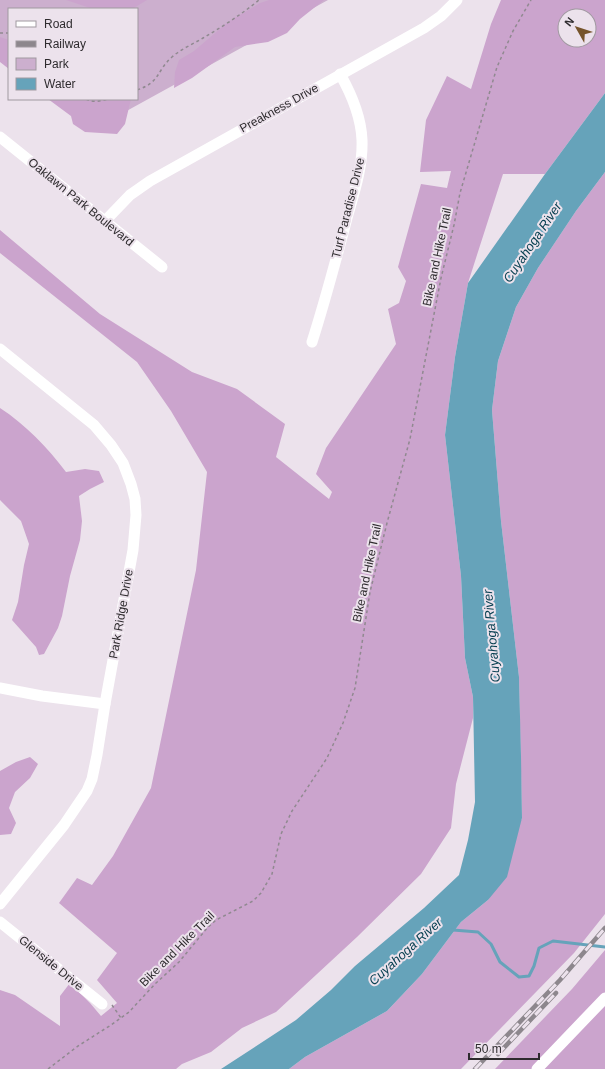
<svg xmlns="http://www.w3.org/2000/svg" width="605" height="1069" viewBox="0 0 605 1069" font-family="Arial,sans-serif">
<rect width="100%" height="100%" fill="#ece2ec"/>
<polygon fill="#ccafce" points="0,0 328,0 92,130 53,99 137,99 137,9 9,9 9,64 0,57"/>
<g fill="#cba4cd" fill-rule="evenodd">
<polygon points="66,0 147,0 132,9 93,9"/>
<polygon points="269,0 324,0 300,19 287,33 268,42 235,47 192,78 174,88 175,72 179,60 194,51 228,22 260,3"/>
<path d="M501,0H605V93L545,174H503L468,283L455,357L445,435L461,576L465,658L473,697V718L456,784L451,828L421,874L357,937L276,1012L242,1028L211,1052L182,1064L176,1069H0V990L15,995L60,1026V996L70,983L90,1003L101,1016L117,1003L97,980L117,953L59,903L77,878L92,885L113,856L151,788L196,570L207,472L171,411L137,362L0,253V230L100,314L192,372L237,389L285,424L276,457L329,499L332,492L316,474L326,448L396,344L388,309L399,303L406,281L398,267L421,184L447,188L451,171L420,172L426,120L447,76L471,89L491,24ZM565,16H589V40H565Z"/>
<polygon points="0,37 9,40 9,69 0,62"/>
<polygon points="48,99 131,99 125,124 117,134 85,132 73,124 71,116"/>
<polygon points="605,172 605,914 574,953 461,1069 289,1069 305,1057 387,1011 422,974 461,922 488,900 522,818 519,677 501,521 492,410 498,361 516,307 538,268 576,211"/>
<path d="M0,408C26,425 47,447 66,472L85,469L99,471L104,482L90,489L79,496L82,521L80,540L70,576L62,616L58,628L44,654L39,655L36,647L12,620L18,602L24,565L29,544L21,521L0,500Z"/>
<polygon points="30,757 38,764 30,778 15,792 9,808 16,823 11,834 0,835 0,771 16,762"/>
<polygon points="605,950 605,1069 495,1069 572,989"/>
</g>
<polygon fill="#66a3ba" points="605,93 605,172 576,211 538,268 516,307 498,361 492,410 501,521 519,677 521,756 522,818 507,877 488,900 461,922 422,974 387,1011 305,1057 289,1069 221,1069 296,1020 331,990 355,966 424,908 459,875 468,840 475,802 473,697 465,658 461,576 445,435 455,357 468,283 545,174"/>
<g fill="none" stroke-linecap="round" stroke-linejoin="round">
<polyline stroke="#66a3ba" stroke-width="3" points="453,930 478,932 491,944 500,962 519,977 529,976 534,966 539,948 553,941 605,947"/>
<g stroke="#908990" stroke-width="1.5" stroke-dasharray="3 3" stroke-linecap="butt">
<polyline points="0,33 9,33"/>
<path d="M137,90C161,82 156,71 172,57C181,49 193,44 203,38C222,27 242,14 259,0"/>
<path d="M86,99C94,103 100,101 109,99"/>
<polyline points="112,1005 121,1018"/>
<polyline points="48,1069 78,1046 111,1025 129,1012 155,984 179,962 208,927 216,920 253,901 261,893 272,874 281,834 292,811 327,758 343,723 355,688 370,592 387,523 410,439 441,278 454,225 460,193 497,67 513,31 531,0"/>
</g>
<g stroke="#fff" stroke-width="11">
<polyline points="0,137 162,267"/>
<polyline points="105,221 130,195 150,181 424,28 441,16 457,0"/>
<path d="M312,342C325,301 336,260 347,218C354,193 363,167 362,140C361,116 352,95 340,74"/>
<polyline points="0,349 94,425 111,445 123,463 131,484 135,499 136,515 133,550 105,704 97,755 92,779 87,791 64,825 0,904"/>
<polyline points="0,688 42,696 105,704"/>
<polyline points="0,922 102,1004"/>
<polyline points="537,1069 605,998"/>
</g>
<defs>
<g id="rail">
<polyline points="498,1054 556,993"/>
<polyline points="475,1069 560,980 605,928"/>
</g>
</defs>
<use href="#rail" stroke="#8d878d" stroke-width="4.5"/>
<use href="#rail" stroke="#ece2ec" stroke-width="3" stroke-dasharray="9" stroke-linecap="butt"/>
</g>
<g text-anchor="middle" stroke-width="4" stroke-linejoin="round" paint-order="stroke">
<g font-size="12" fill="#2e2b2e" stroke="#ece2ec">
<text transform="translate(279 108) rotate(-29)" y="4">Preakness Drive</text>
<text transform="translate(81 202) rotate(39)" y="4">Oaklawn Park Boulevard</text>
<text transform="translate(348 208) rotate(-76)" y="4">Turf Paradise Drive</text>
<text transform="translate(437 257) rotate(-78)" y="4">Bike and Hike Trail</text>
<text transform="translate(367 573) rotate(-78)" y="4">Bike and Hike Trail</text>
<text transform="translate(121 614) rotate(-80)" y="4">Park Ridge Drive</text>
<text transform="translate(177 949) rotate(-45)" y="4">Bike and Hike Trail</text>
<text transform="translate(51 963) rotate(39)" y="4">Glenside Drive</text>
</g>
<g font-size="13" font-style="italic" fill="#094152" stroke="#ece2ec">
<text transform="translate(532 242) rotate(-56)" y="5">Cuyahoga River</text>
<text transform="translate(491 636) rotate(-95)" y="5">Cuyahoga River</text>
<text transform="translate(405 951) rotate(-42)" y="5">Cuyahoga River</text>
</g>
</g>
<rect x="8" y="8" width="130" height="92" fill="#ece2ec" stroke="#a099a0"/>
<rect x="16" y="21" width="20" height="6" fill="#ffffff" stroke="#a099a0"/>
<text x="44" y="28" font-size="12" fill="#2e2b2e">Road</text>
<rect x="16" y="41" width="20" height="6" fill="#8d878d" stroke="#a099a0"/>
<text x="44" y="48" font-size="12" fill="#2e2b2e">Railway</text>
<rect x="16" y="58" width="20" height="12" fill="#ccafce" stroke="#a099a0"/>
<text x="44" y="68" font-size="12" fill="#2e2b2e">Park</text>
<rect x="16" y="78" width="20" height="12" fill="#66a3ba" stroke="#a099a0"/>
<text x="44" y="88" font-size="12" fill="#2e2b2e">Water</text>
<g transform="translate(577 28) rotate(309)"><circle r="19" fill="#ece2ec" stroke="#a099a0"/>
<path d="M0-3L7 15L0 10L-7 15Z" fill="#76542c"/>
<text y="-6" font-size="11" font-weight="bold" text-anchor="middle" fill="#2e2b2e">N</text>
</g>
<path d="M469 1053v6h70v-6" fill="none" stroke="#2e2b2e" stroke-width="2"/>
<text x="475" y="1053" font-size="12" fill="#2e2b2e" stroke="#ece2ec" stroke-width="3" paint-order="stroke">50 m</text>
</svg>
